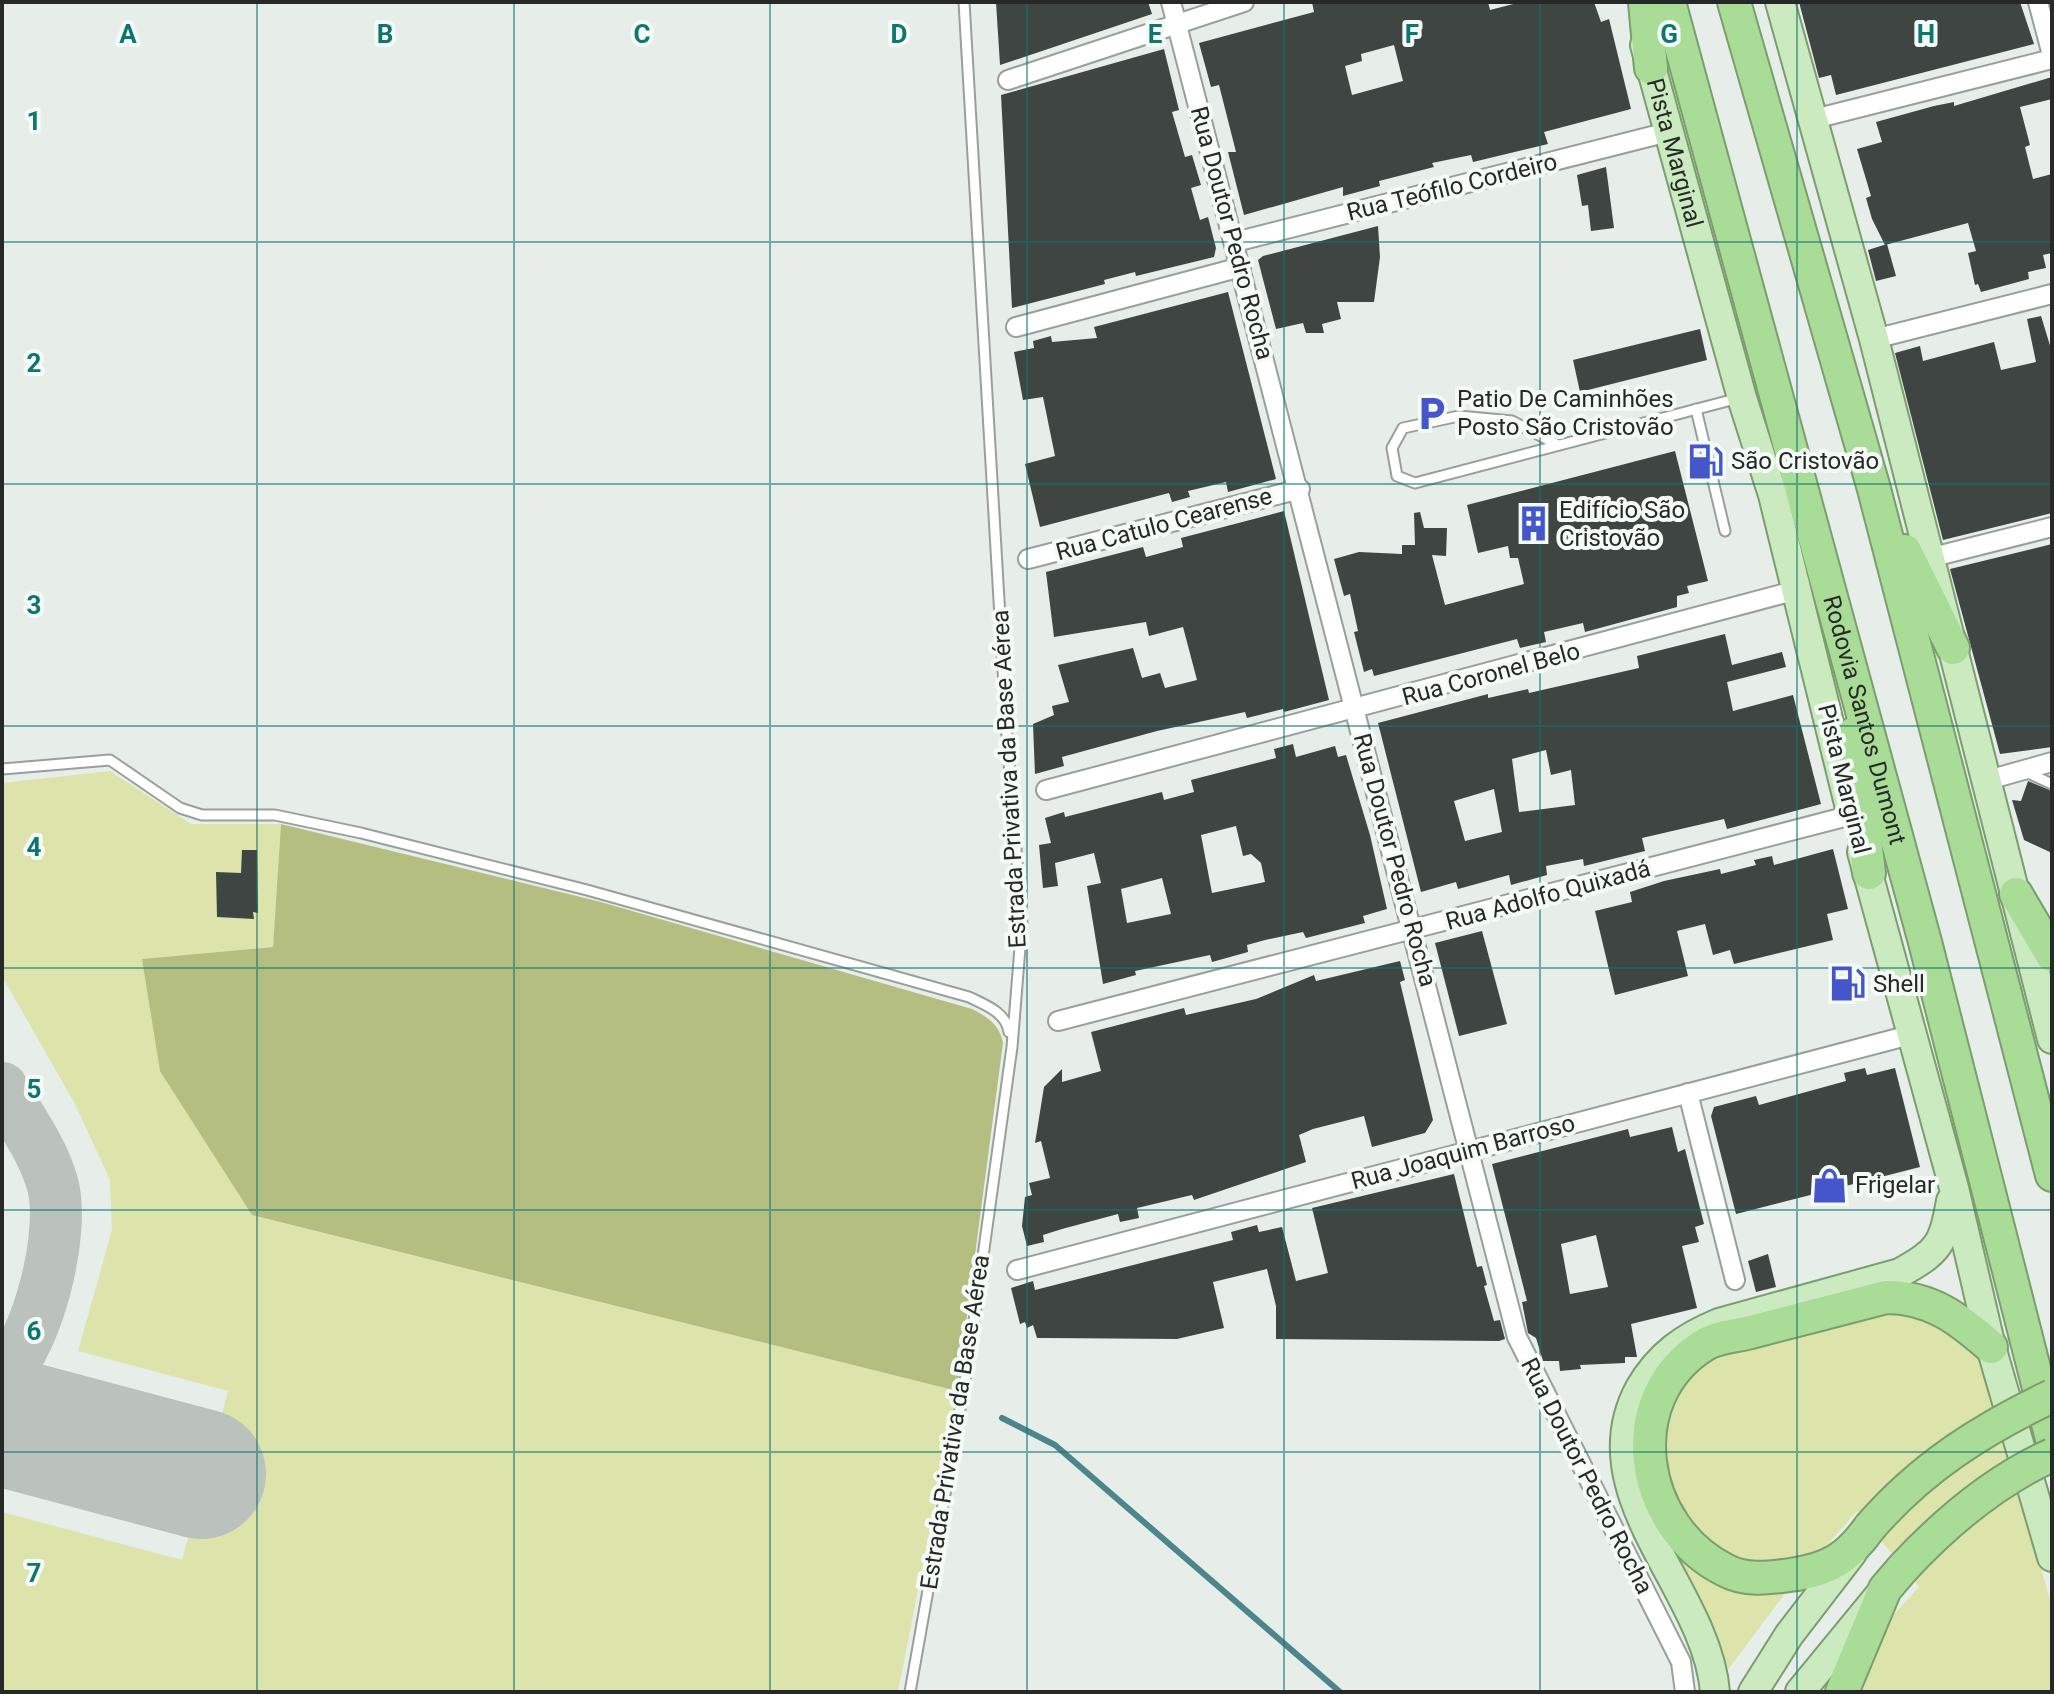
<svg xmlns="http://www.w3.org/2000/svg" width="2054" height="1694" viewBox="0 0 2054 1694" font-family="Roboto,sans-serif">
<rect width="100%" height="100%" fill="#e7eee9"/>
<g fill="#dce4ab">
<polygon points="110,771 191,824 281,824 273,947 142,959 252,1215 957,1391 898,1692 2,1692 2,1512 182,1560 228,1391 78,1351 112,1230 110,1180 75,1104 2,976 2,783"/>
<polygon points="1859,1311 1928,1312 1984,1356 2052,1608 2052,1692 1851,1692 1876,1634 1919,1587 1857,1511 1827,1545 1804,1559 1760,1563 1736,1559 1701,1538 1661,1475 1669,1400 1714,1352"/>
<polygon points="1653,1510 1671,1539 1793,1583 1727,1671 1707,1617"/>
</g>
<path fill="#b5be81" d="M281,824L601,902L972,1009C989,1018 999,1024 1003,1043L957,1391L252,1215L160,1071L142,959L273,947Z"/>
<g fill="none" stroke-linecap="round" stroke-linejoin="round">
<polyline stroke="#4c868c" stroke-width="6" points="1002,1418 1055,1445 1340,1692"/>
<path stroke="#bbc1bd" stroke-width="52" d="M2,1088C20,1119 44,1151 53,1186C65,1234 38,1342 2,1377"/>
<polyline stroke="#bbc1bd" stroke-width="130" points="2,1421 201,1474"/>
</g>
<g fill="#3e4543" fill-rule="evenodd">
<polygon points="996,2 1148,2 1152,14 1000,65"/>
<path d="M1312,2H1488L1490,10L1521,2H1594L1601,22L1609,19L1631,109L1544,132L1548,144L1473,162L1471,155L1432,163L1434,167L1379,181L1380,186L1343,196V187L1244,215L1228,152H1236L1219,85L1211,87L1199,43L1314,12ZM1394,45L1403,81L1352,95L1345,66L1362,61L1361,54Z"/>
<polygon points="1799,2 2020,2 2034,44 1836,95 1831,75 1819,78"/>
<polygon points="1164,49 1179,110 1172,112 1185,157 1192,155 1201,185 1191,188 1200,220 1208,217 1216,248 1214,257 1136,276 1135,272 1104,280 1105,284 1012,308 1001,95"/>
<polygon points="2052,77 2052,99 2020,107 2030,145 2025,147 2033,179 2052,174 2052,253 2043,255 2046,268 2028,272 2029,279 1981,292 1978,284 1975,285 1968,253 1976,251 1968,223 1885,245 1872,219 1866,198 1871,196 1857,149 1882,142 1876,122 1934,106 1954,102 1954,106"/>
<polygon points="1606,167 1614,228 1591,231 1588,205 1582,206 1577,175"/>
<polygon points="1378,226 1380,257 1374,302 1337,302 1341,319 1322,324 1324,333 1306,333 1303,323 1276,329 1258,260 1263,256"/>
<polygon points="1887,244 1896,276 1876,281 1868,250"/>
<polygon points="1228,292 1276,479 1228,492 1226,482 1188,491 1190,497 1172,502 1169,493 1040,527 1025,464 1055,456 1043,397 1023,400 1014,352 1034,348 1033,341 1051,336 1052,342 1097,338 1094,327"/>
<polygon points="2041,316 2052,352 2052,513 1943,540 1895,353 1920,346 1923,361 1994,342 2001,370 2036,362 2027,319"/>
<polygon points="1700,329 1707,360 1580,392 1573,360"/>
<polygon points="1675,451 1708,581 1687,586 1689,593 1677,596 1677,607 1585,632 1583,623 1544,632 1546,642 1520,648 1517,639 1374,676 1372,669 1364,672 1354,632 1358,631 1350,594 1344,596 1334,559 1359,552 1402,554 1402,545 1415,545 1414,513 1420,512 1424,528 1447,528 1446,556 1432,555 1445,605 1524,584 1518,558 1510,558 1508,546 1478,553 1467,505"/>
<polygon points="1284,511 1329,700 1284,712 1283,709 1247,718 1245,712 1157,731 1062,757 1064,766 1035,774 1033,724 1054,715 1052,706 1069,702 1058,665 1133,648 1142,678 1160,673 1165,688 1197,680 1183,627 1149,636 1146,622 1054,637 1046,572 1143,547 1146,557 1183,547 1181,538"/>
<polygon points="2052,544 2052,747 2000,754 1950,569"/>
<path d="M1725,634L1732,665L1782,652L1786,667L1727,682L1733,711L1793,695L1821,804L1727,829L1724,819L1642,838L1645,851L1584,866L1583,859L1546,866L1547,875L1511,885L1509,875L1458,889L1456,882L1421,892L1378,723L1488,694V698L1528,689L1529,693L1639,668L1637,656ZM1546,750L1551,775L1571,770L1575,805L1519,812L1512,759ZM1494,789L1502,832L1465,841L1454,801Z"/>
<path d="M1293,744L1296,757L1335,746L1338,757L1346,755L1370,835L1387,909L1363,916L1365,923L1306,938L1303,932L1265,940L1247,945L1248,952L1212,962L1210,955L1135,971L1136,975L1103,984L1087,886L1101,883L1094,853L1055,863L1058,886L1043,888L1039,845L1051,843L1045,818L1064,812L1065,817L1162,792L1164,800L1194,792L1191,780L1276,758L1274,749ZM1236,826L1243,856L1251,854L1261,863L1265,882L1212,893L1201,835ZM1162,878L1171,914L1127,923L1121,889Z"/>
<polygon points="2028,781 2052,791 2052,853 2024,840 2012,800 2021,801"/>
<polygon points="1833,849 1848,909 1827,914 1833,940 1734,964 1730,950 1713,955 1705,924 1677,931 1688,976 1615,995 1595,911 1632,902 1630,892 1664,881 1720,869 1721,874 1756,865 1754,860 1772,856 1774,865"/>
<polygon points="242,850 257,850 258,913 253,912 254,919 217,917 216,872 241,873"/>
<polygon points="1482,931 1507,1024 1459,1036 1435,943"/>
<polygon points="1400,961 1405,980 1400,982 1433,1120 1425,1133 1372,1147 1364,1116 1313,1129 1299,1135 1306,1162 1194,1200 1192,1195 1137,1208 1139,1218 1120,1222 1118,1214 1062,1229 1043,1235 1044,1242 1027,1246 1022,1226 1025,1197 1032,1195 1029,1183 1050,1178 1041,1141 1035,1143 1044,1087 1062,1069 1062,1082 1101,1071 1091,1032 1184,1008 1186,1015 1256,999 1314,975 1316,981"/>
<polygon points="1865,1068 1867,1075 1895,1068 1920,1167 1736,1214 1711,1116 1714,1107 1756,1096 1759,1105 1846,1081 1844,1073"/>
<path d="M1672,1127L1678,1152L1685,1149L1704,1224L1695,1227L1699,1242L1682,1246L1697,1308L1631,1324L1637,1357H1625V1363L1580,1365L1581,1369L1560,1371L1559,1361H1543L1536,1338L1528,1333L1522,1302L1527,1301L1492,1164L1628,1129L1630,1137ZM1596,1235L1608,1287L1570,1294L1561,1244Z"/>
<polygon points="1454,1174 1477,1267 1482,1266 1487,1285 1484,1286 1494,1321 1500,1320 1505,1339 1499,1341 1276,1339 1276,1306 1267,1269 1213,1282 1224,1328 1177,1339 1047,1338 1037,1338 1033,1325 1027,1328 1025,1322 1020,1324 1011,1288 1033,1281 1035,1290 1149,1261 1233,1240 1231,1232 1257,1225 1259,1232 1282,1227 1296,1281 1328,1273 1312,1208"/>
<polygon points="1768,1254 1776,1287 1756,1292 1748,1261"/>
</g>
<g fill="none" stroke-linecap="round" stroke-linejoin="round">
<defs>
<g id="lane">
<polyline points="1696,409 1725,531"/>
<polyline points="1558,445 1512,421 1459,416 1403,428 1392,448 1397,476 1415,483 1739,398"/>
<path d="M2,769L110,760L180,808L202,815H275L361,833L587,890L969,997C985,1005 1006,1012 1009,1032"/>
<polyline points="2026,772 2052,784"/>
<polyline points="910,1692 968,1364 1012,1047 1022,923 1007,737 964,2"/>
</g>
<g id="street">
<polyline points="1171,2 1517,1337 1681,1662 1685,1692"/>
<polyline points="2038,2 2052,55"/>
<polyline points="1008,80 1244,2"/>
<polyline points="1814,119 2052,59"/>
<polyline points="1235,242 1668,132"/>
<polyline points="1016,327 1241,267"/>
<polyline points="1874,339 2052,294"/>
<polyline points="1929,558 2052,527"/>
<polyline points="1028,559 1300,489"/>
<polyline points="1988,780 2052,762"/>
<polyline points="1046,790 1797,590"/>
<polyline points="1058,1021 1852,815"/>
<polyline points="1688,1093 1735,1280"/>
<polyline points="1017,1270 1910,1035"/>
</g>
<g id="primary">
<polyline points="1780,2 1874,339 2052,1039"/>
<path id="s1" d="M1645,45L1742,398L1773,495L1850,808"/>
<polyline points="1862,852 1954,1188 1991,1347 2052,1557"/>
<path d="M1715,1692C1707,1589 1582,1494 1640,1388C1659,1355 1685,1337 1719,1323L1900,1273C1939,1251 1943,1245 1951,1201"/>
<polyline points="1753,1692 1789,1635 1852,1553"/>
<polyline points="1800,1692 1878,1597"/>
</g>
<g id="highway">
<polyline points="1645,2 1651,68"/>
<path id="s2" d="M1669,2L1925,942L2052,1439"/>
<polyline points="1734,2 1874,489 2052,1175"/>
<polyline points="1905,551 1953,648"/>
<polyline points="1853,734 1869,873"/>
<polyline points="2016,894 2052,955"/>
<path d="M1870,1527C1848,1558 1829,1570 1790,1575C1768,1578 1745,1581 1725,1570C1639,1527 1618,1399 1704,1345C1716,1337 1737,1336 1751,1332C1796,1320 1841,1309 1886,1297C1931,1297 1959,1319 1991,1347"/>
<polyline points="1842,1692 1885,1589 1903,1568"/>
</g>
</defs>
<use href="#lane" stroke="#99a09c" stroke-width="13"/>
<use href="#street" stroke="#99a09c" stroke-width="22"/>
<use href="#primary" stroke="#7b9d6f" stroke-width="32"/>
<use href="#highway" stroke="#7b9d6f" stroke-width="36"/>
<use href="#lane" stroke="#fff" stroke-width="9"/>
<use href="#street" stroke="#fff" stroke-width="18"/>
<use href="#primary" stroke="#cbeac0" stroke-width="28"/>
<use href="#highway" stroke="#a9dc96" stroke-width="32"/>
<defs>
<g id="highway-bridge">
<path d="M1870,1527C1921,1468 1982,1429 2052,1396"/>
<path d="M1903,1568C1945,1523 1996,1480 2052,1455"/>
</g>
</defs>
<use href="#highway-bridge" stroke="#7b9d6f" stroke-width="36" stroke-linecap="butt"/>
<use href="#highway-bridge" stroke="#a9dc96" stroke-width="32"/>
</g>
<path fill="none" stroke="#0f766e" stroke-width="2" stroke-opacity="0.55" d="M257,2V1692M514,2V1692M770,2V1692M1027,2V1692M1284,2V1692M1540,2V1692M1797,2V1692M2,242H2052M2,484H2052M2,726H2052M2,968H2052M2,1210H2052M2,1452H2052"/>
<defs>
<symbol id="parking-bare" viewBox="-9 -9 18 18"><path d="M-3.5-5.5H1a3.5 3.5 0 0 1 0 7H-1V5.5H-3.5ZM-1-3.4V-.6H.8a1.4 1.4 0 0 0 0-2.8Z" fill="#4556ca" stroke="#f4fbf7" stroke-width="2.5" paint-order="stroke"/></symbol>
<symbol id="fuel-bare" viewBox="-9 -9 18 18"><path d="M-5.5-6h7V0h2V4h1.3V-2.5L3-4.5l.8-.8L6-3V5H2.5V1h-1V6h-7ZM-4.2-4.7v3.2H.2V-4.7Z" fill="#4556ca" stroke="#f4fbf7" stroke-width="2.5" paint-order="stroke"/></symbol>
<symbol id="building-bare" viewBox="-9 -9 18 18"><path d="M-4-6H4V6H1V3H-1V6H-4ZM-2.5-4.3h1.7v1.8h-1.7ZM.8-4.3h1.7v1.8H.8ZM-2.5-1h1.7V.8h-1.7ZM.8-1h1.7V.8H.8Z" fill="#4556ca" stroke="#f4fbf7" stroke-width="2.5" paint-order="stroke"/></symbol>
<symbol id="shop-bare" viewBox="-9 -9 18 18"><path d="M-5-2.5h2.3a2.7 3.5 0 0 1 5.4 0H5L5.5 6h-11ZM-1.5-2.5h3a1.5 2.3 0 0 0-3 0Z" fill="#4556ca" stroke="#f4fbf7" stroke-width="2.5" paint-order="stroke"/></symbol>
</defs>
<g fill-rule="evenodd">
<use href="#parking-bare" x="1406" y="388" width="51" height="51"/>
<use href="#fuel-bare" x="1680" y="436" width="51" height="51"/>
<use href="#building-bare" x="1508" y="498" width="51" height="51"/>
<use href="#fuel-bare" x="1822" y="958" width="51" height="51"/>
<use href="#shop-bare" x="1804" y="1160" width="51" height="51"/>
</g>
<g text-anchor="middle" stroke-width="8" stroke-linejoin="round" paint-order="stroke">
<g font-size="24" fill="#262927" stroke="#f4fbf7">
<text dy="8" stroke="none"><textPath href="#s1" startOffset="112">Pista Marginal</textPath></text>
<text transform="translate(1452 187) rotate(-14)" y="8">Rua Teófilo Cordeiro</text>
<text transform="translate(1232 233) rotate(75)" y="8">Rua Doutor Pedro Rocha</text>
<text transform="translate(1164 524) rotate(-15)" y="8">Rua Catulo Cearense</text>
<text transform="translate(1491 674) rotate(-15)" y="8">Rua Coronel Belo</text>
<text dy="8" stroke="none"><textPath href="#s2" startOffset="744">Rodovia Santos Dumont</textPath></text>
<text transform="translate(1009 779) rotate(-93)" y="8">Estrada Privativa da Base Aérea</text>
<text transform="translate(1844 779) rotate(76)" y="8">Pista Marginal</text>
<text transform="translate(1395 860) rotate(75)" y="8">Rua Doutor Pedro Rocha</text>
<text transform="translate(1548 895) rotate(-15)" y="8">Rua Adolfo Quixadá</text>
<text transform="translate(1463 1152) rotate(-15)" y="8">Rua Joaquim Barroso</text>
<text transform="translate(955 1422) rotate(-81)" y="8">Estrada Privativa da Base Aérea</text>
<text transform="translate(1587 1476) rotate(63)" y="8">Rua Doutor Pedro Rocha</text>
</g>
<g font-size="24" fill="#262927" stroke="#f4fbf7" text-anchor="start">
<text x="1457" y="407">Patio De Caminhões<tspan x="1457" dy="28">Posto São Cristovão</tspan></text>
<text x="1731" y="469">São Cristovão</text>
<text x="1559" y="518">Edifício São<tspan x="1559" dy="28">Cristovão</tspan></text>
<text x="1873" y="992">Shell</text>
<text x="1855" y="1193">Frigelar</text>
</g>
</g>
<g font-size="26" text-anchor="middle" font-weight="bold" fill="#0f766e" stroke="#f4fbf7" stroke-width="8" stroke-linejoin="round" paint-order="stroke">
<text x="128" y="43">A</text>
<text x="385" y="43">B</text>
<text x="642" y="43">C</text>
<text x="899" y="43">D</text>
<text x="1155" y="43">E</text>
<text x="1412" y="43">F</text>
<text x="1669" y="43">G</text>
<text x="1926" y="43">H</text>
<text x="34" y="130">1</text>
<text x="34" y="372">2</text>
<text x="34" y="614">3</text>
<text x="34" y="856">4</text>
<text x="34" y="1098">5</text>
<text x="34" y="1340">6</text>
<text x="34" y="1582">7</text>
</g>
<rect width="2054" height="1694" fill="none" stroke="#262927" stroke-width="8"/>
</svg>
